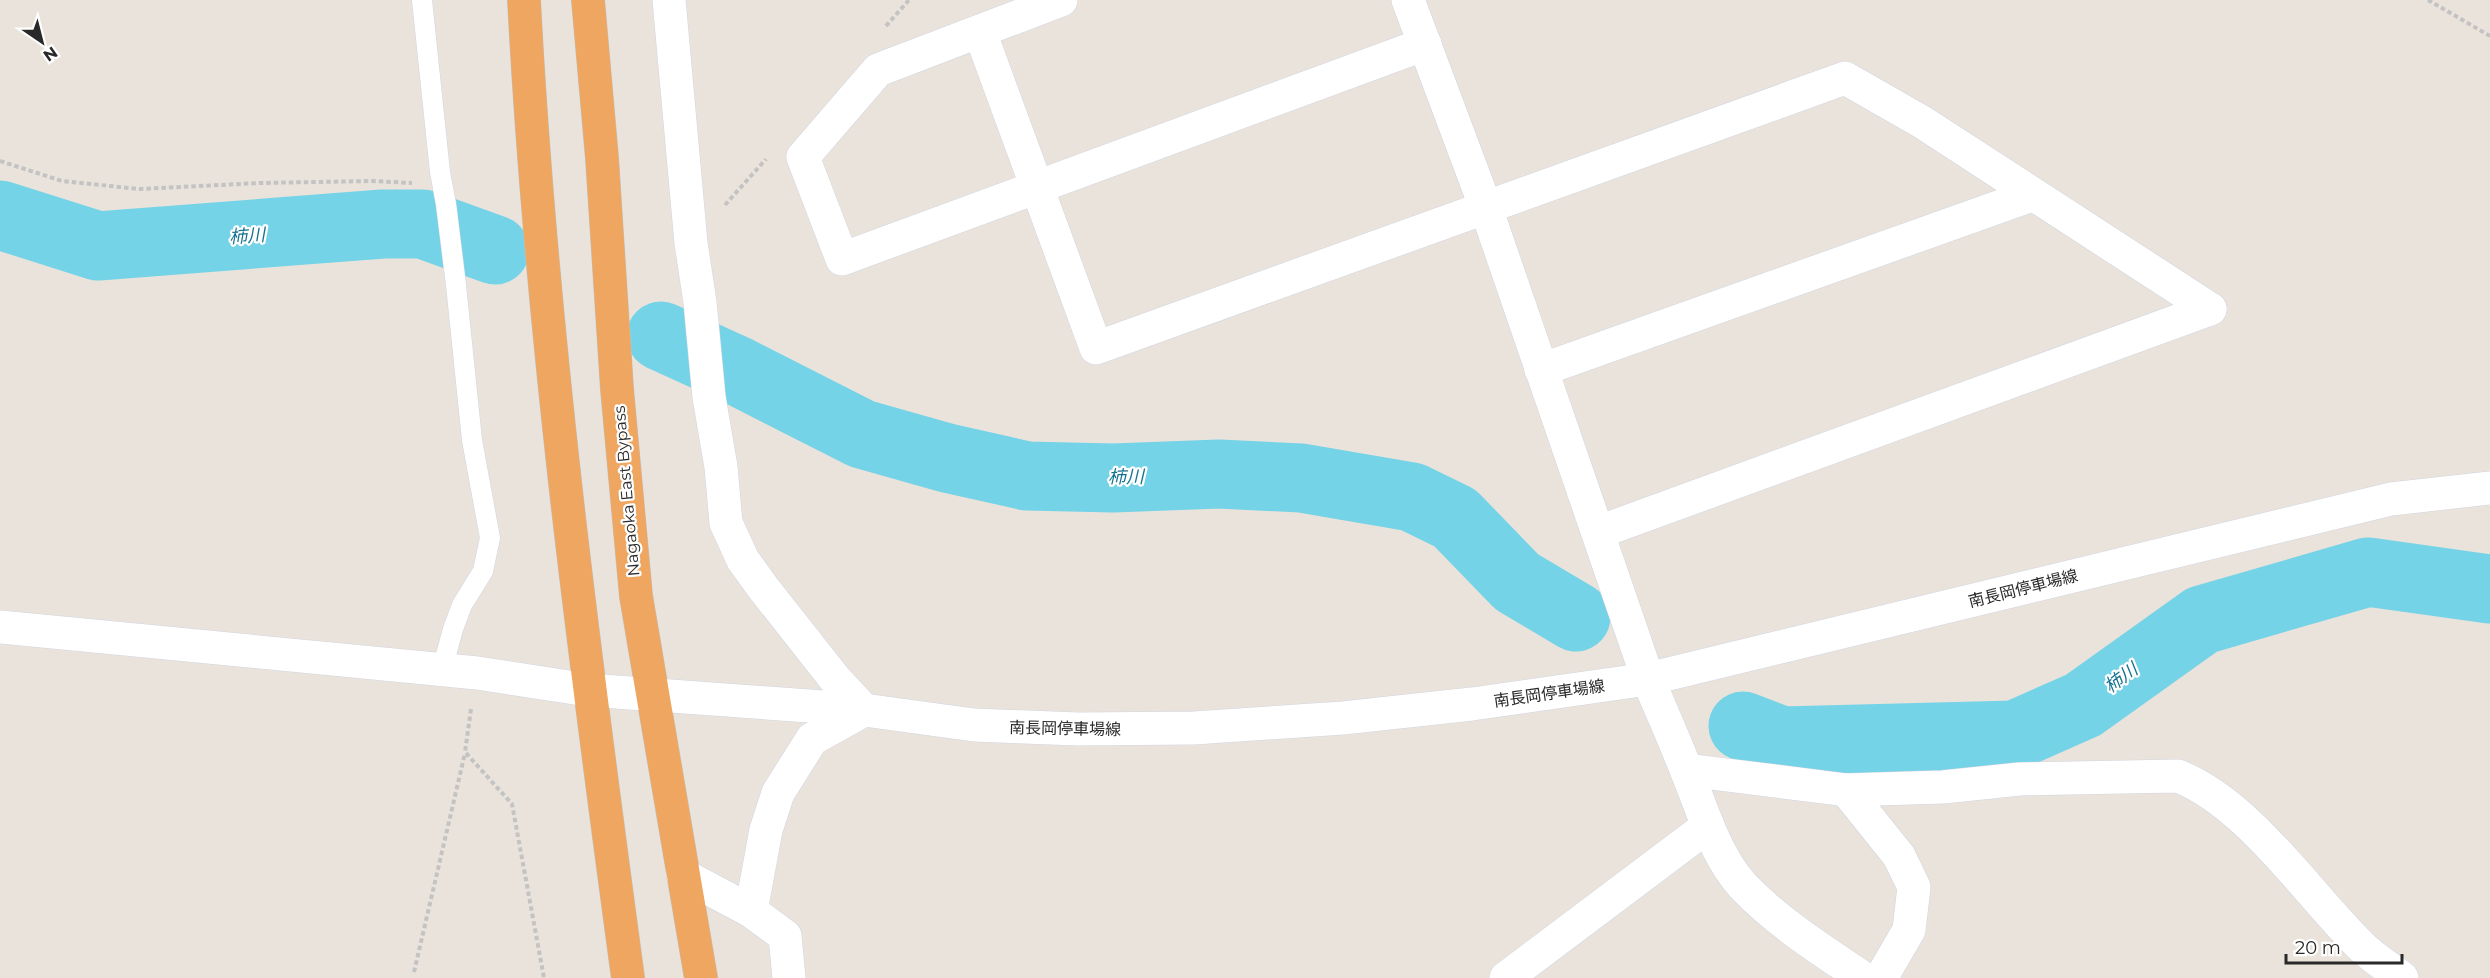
<svg xmlns="http://www.w3.org/2000/svg" width="2490" height="978" viewBox="0 0 2490 978" font-family="Montserrat,'Noto Sans JP',sans-serif">
<rect width="100%" height="100%" fill="#eae3db"/>
<g fill="none" stroke-linecap="round" stroke-linejoin="round">
<g stroke="#74d3e7" stroke-width="69">
<polyline points="0,215 98,246 383,224 423,224 495,250"/>
<polyline points="661,336 738,371 862,434 947,458 1027,476 1113,478 1219,474 1301,478 1412,497 1455,518 1517,582 1576,617"/>
<polyline points="1743,726 1782,741 2015,735 2083,705 2202,620 2368,572 2490,589"/>
</g>
<defs>
<polyline id="service" points="422,0 440,172 446,204 456,285 472,440 490,538 483,571 462,605 453,629 442,670"/>
<g id="minor">
<polyline points="669,0 691,243 700,302 709,397 721,467 726,523 743,560 764,589 835,679 864,710 812,739 778,793 766,830 751,911 785,936 789,978"/>
<polyline points="1061,0 878,70 803,157 842,259 1425,44"/>
<polyline points="1408,0 1486,208 1648,679"/>
<polyline points="980,32 1096,348 1845,78 1922,122 2210,309"/>
<polyline points="1541,370 2032,195"/>
<polyline points="1599,532 2210,309"/>
<polyline points="0,627 477,673 588,690"/>
<path d="M1687,770L1846,790L1943,787L2020,779L2178,776C2248,804 2305,890 2359,944C2371,957 2388,967 2402,978"/>
<polyline points="1846,790 1899,856 1914,887 1909,930 1881,978"/>
<polyline points="683,875 751,911"/>
<polyline points="1506,978 1708,826"/>
</g>
<path id="tertiary" d="M1648,679C1661,710 1675,741 1687,772C1703,811 1715,855 1743,886C1778,923 1822,950 1863,978"/>
<polyline id="secondary" points="588,690 864,710 974,725 1078,729 1194,728 1343,718 1472,704 1648,679 2391,499 2490,488"/>
<g id="trunk">
<path d="M524,0C541,327 584,653 628,978"/>
<polyline points="588,0 602,158 617,389 636,596 701,978"/>
</g>
</defs>
<use href="#service" stroke="#d1d5e1" stroke-width="21"/>
<use href="#minor" stroke="#d1d5e1" stroke-width="34"/>
<use href="#tertiary" stroke="#d1d5e1" stroke-width="34"/>
<use href="#secondary" stroke="#d1d5e1" stroke-width="34"/>
<use href="#trunk" stroke="#c3c3c3" stroke-width="34"/>
<g stroke="#c3c3c3" stroke-width="4" stroke-dasharray="4.5 3" stroke-linecap="butt">
<polyline points="2428,0 2490,36"/>
<polyline points="886,26 909,0"/>
<polyline points="0,161 62,181 139,189 260,183 373,181 412,183"/>
<polyline points="725,205 766,159"/>
<polyline points="471,709 465,752 512,804 544,978"/>
<polyline points="414,972 465,753"/>
</g>
<use href="#service" stroke="#fff" stroke-width="20"/>
<use href="#minor" stroke="#fff" stroke-width="33"/>
<use href="#tertiary" stroke="#fff" stroke-width="33"/>
<use href="#secondary" stroke="#fff" stroke-width="33"/>
<use href="#trunk" stroke="#eea660" stroke-width="33"/>
</g>
<g text-anchor="middle" stroke-width="4.5" stroke-linejoin="round" paint-order="stroke">
<g font-size="16" fill="#292929" stroke="#fff">
<text transform="translate(626 491) rotate(-95)" y="6">Nagaoka East Bypass</text>
<text transform="translate(2023 588) rotate(-14)" y="6">南長岡停車場線</text>
<text transform="translate(1549 693) rotate(-8)" y="6">南長岡停車場線</text>
<text transform="translate(1065 728) rotate(1)" y="6">南長岡停車場線</text>
</g>
<g font-size="18" font-style="italic" fill="#157291" stroke="#fff">
<text transform="translate(247 236) rotate(-4)" y="6">柿川</text>
<text transform="translate(1126 477) rotate(-1)" y="6">柿川</text>
<text transform="translate(2121 678) rotate(-36)" y="6">柿川</text>
</g>
</g>
<g transform="translate(42 42) rotate(145)" stroke="#ffffff" stroke-width="4.5" paint-order="stroke">
<path d="M0-4.5L10 22L0 15L-10 22Z" fill="#292929"/>
<text y="-9" font-size="16" font-weight="bold" text-anchor="middle" fill="#292929">N</text>
</g>
<path d="M2286 954v9h116v-9" fill="none" stroke="#292929" stroke-width="3"/>
<text x="2295" y="954" font-size="18" fill="#292929" stroke="#ffffff" stroke-width="4.5" paint-order="stroke">20 m</text>
</svg>
